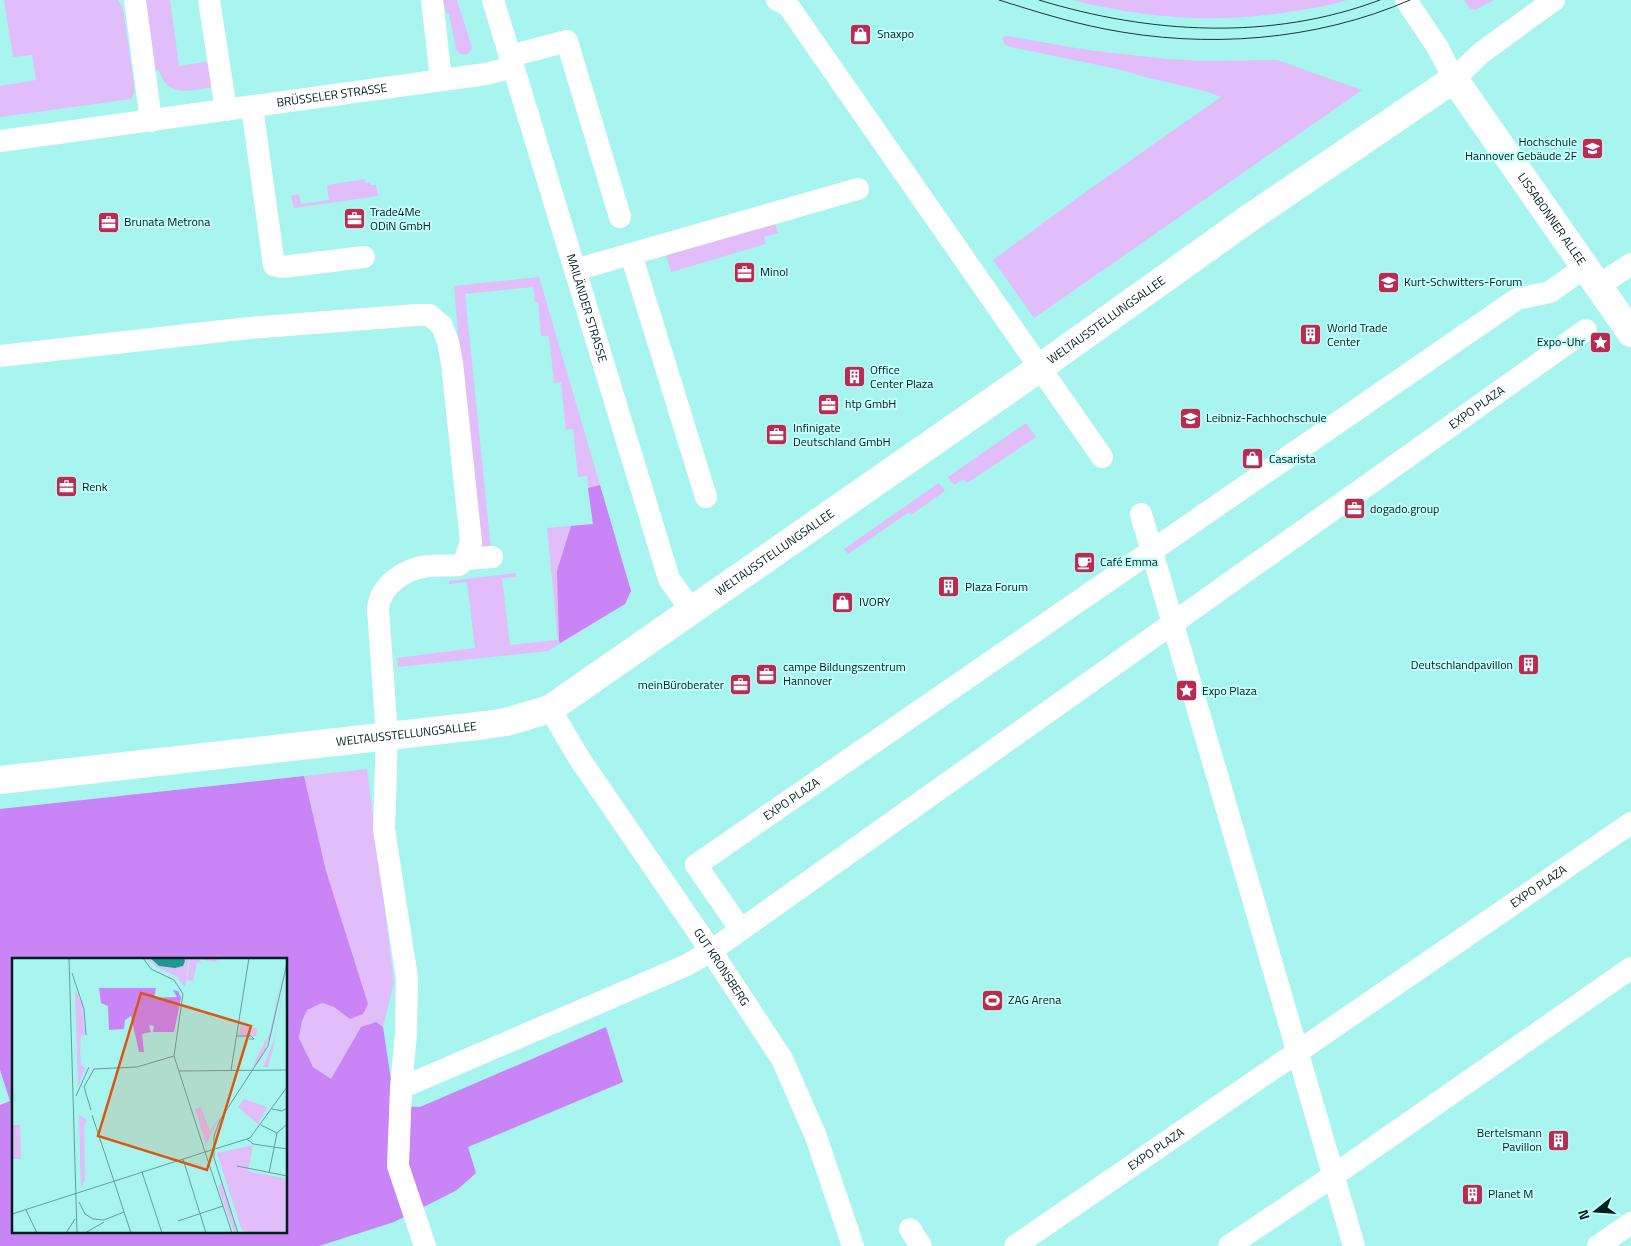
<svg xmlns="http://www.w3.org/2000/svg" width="1631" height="1246" viewBox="0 0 1631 1246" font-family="'Titillium Web',sans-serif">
<rect width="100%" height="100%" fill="#a8f4ef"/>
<g fill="#e1bdfa">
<polygon points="4,0 118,0 123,9 134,86 134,93 131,99 0,117 0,86 36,80 32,55 13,57"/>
<path d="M144,0H170L179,66L211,61L215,87C192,90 167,99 159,70L152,71Z"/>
<path d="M443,0H457L472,48L468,54C462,55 459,54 456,49L449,13H446Z"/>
<path d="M1072,0H1347C1330,6 1312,8 1295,11C1216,24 1149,19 1072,0Z"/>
<polygon points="1464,0 1494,0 1475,10 1469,8"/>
<polygon points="1007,36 1087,50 1166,59 1205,61 1277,60 1362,90 1034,318 993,260 1087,191 1221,97 1205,91 1141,76 1122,70 1011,47 1004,44 1003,37"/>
<polygon points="365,179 366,183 370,182 370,185 376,185 378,196 294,208 291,196 299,194 301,204 329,200 327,185"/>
<polygon points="774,220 778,233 764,237 766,244 671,272 665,252"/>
<polygon points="539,277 631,591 625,604 548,651 398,667 397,658 475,648 467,582 449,584 449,581 516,573 516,577 502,578 510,645 558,640 547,528 593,524 587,476 578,477 573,429 566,430 561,382 554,383 549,336 541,336 538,302 535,302 533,287 465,294 491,550 477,552 454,286"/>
<polygon points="1026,423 1036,437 967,483 963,479 954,485 948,477"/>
<polygon points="939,483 945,491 911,515 909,512 848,554 844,549"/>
<polygon points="367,769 394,982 383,1027 376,1022 361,1027 331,1079 313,1067 299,1038 302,1021 307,1010 322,1003 334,1007 350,1019 326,871 304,776"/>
</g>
<g fill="#c985f5" fill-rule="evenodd">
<polygon points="600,485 631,591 625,604 560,643 559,640 557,571 571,526 593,524 588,488"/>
<path d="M304,776L326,871L368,1004L363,1014L350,1019L334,1007L322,1003L307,1010L302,1021L299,1038L313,1067L331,1079L361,1027L376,1022L383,1027L395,1106L420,1107L606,1027L623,1082L468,1147L476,1173L457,1190L394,1222L319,1246H0V1105L10,1101L0,1070V809ZM14,960H286V1232H14Z"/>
</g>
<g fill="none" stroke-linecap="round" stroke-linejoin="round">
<g stroke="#fff" stroke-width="22">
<polyline points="135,0 151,121"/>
<polyline points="209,0 226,110"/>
<polyline points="432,0 441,79"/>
<path id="s1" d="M493,0L669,579L692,611"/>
<polyline points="777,0 787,4 1102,457"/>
<polyline points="1406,0 1438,48 1454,79 1481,53 1554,0"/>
<polyline points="510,56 567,41 620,217"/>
<polyline points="252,107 274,265 282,267 364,257"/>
<path id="s2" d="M0,141L486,74L513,67"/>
<polyline points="631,254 706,497"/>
<polyline points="575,270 858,189"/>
<polyline points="1598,286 1631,264"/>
<path id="s3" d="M0,356L249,328L417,315H430L442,326L448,342L452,363L471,542L465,559L459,565C448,566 438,565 427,566C405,569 380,585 378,609L387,736L384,829L407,978L406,1033L401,1088L687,965L711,951L1586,330"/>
<polyline points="1141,514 1354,1246"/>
<polyline points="465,559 492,557"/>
<path id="s4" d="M550,709L579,758L711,951L782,1059L815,1134L853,1246"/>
<path id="s5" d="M741,930L696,865L1517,299L1550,292L1585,267"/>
<polyline points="401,1088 398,1166 425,1246"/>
<polyline points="910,1229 921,1246"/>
<path id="s6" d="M1015,1246L1631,823"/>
<polyline points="1229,1246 1333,1176 1631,968"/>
<polyline points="1598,1246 1631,1223"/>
</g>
<path stroke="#fff" stroke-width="28" id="s7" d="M0,780L486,725L506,722L550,709L1014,386L1251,217L1454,79L1631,333"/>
<g stroke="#153a37" stroke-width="1">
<path d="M999,0C1034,11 1069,22 1105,29C1206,49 1316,41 1410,0"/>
<path d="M1039,0C1150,34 1271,41 1380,0"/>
</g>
</g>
<defs>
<symbol id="shop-square" viewBox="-11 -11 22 22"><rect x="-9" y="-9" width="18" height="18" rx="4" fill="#bb2a51" stroke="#c3fefa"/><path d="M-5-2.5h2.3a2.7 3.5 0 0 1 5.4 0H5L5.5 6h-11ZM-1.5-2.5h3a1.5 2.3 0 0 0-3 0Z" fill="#fff"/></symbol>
<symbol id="university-square" viewBox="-11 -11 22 22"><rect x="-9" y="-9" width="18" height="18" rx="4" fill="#bb2a51" stroke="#c3fefa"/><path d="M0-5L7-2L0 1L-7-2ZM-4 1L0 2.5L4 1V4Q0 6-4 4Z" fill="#fff"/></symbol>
<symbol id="office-square" viewBox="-11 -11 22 22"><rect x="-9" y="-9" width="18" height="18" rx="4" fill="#bb2a51" stroke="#c3fefa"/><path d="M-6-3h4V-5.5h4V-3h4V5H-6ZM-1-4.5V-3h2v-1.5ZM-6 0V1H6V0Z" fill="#fff"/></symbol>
<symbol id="building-square" viewBox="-11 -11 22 22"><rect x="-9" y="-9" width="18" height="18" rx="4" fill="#bb2a51" stroke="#c3fefa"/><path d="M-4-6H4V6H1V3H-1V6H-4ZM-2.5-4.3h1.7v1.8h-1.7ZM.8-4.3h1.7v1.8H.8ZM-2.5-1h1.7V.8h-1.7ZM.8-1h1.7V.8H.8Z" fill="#fff"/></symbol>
<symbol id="sight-square" viewBox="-11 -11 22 22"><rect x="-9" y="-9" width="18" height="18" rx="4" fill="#bb2a51" stroke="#c3fefa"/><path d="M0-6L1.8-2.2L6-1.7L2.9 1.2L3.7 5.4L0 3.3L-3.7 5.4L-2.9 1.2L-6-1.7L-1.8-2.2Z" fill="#fff"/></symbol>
<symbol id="cafe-square" viewBox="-11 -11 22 22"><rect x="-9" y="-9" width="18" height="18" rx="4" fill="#bb2a51" stroke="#c3fefa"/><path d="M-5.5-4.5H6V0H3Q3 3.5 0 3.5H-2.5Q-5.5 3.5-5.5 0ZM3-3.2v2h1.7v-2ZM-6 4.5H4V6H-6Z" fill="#fff"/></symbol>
<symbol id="stadium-square" viewBox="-11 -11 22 22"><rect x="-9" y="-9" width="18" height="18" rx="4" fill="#bb2a51" stroke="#c3fefa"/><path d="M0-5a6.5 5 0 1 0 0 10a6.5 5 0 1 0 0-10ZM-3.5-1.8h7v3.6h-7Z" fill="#fff"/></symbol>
</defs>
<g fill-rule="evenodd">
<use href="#shop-square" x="848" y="22" width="25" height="25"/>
<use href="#university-square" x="1580" y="136" width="25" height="25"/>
<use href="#office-square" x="342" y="206" width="25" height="25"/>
<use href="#office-square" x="96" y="210" width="25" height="25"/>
<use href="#office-square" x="732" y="260" width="25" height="25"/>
<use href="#university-square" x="1376" y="270" width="25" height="25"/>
<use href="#building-square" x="1298" y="322" width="25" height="25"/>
<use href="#sight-square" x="1588" y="330" width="25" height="25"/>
<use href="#building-square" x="842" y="364" width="25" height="25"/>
<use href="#office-square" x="816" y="392" width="25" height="25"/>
<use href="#university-square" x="1178" y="406" width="25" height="25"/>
<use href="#office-square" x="764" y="422" width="25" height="25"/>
<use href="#shop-square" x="1240" y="446" width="25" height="25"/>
<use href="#office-square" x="54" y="474" width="25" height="25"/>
<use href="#office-square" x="1342" y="496" width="25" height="25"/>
<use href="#cafe-square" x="1072" y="550" width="25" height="25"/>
<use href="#building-square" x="936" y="574" width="25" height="25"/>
<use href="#shop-square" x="830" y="590" width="25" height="25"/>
<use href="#building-square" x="1516" y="652" width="25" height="25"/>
<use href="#office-square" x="754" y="662" width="25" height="25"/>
<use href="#office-square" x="728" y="672" width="25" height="25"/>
<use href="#sight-square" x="1174" y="678" width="25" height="25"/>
<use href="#stadium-square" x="980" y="988" width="25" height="25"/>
<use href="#building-square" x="1546" y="1128" width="25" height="25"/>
<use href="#building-square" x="1460" y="1182" width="25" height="25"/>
</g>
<g text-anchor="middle" stroke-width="4" stroke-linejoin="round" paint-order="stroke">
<g font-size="12" fill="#001f1d" stroke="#c3fefa" text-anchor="start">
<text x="877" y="38">Snaxpo</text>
<text x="1577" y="146" text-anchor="end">Hochschule<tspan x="1577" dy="14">Hannover Gebäude 2F</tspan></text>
<text x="370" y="216">Trade4Me<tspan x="370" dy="14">ODiN GmbH</tspan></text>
<text x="124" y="226">Brunata Metrona</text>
<text x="760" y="276">Minol</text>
<text x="1404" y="286">Kurt-Schwitters-Forum</text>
<text x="1327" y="332">World Trade<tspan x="1327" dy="14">Center</tspan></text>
<text x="1585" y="346" text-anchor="end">Expo-Uhr</text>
<text x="870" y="374">Office<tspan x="870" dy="14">Center Plaza</tspan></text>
<text x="845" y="408">htp GmbH</text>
<text x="1206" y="422">Leibniz-Fachhochschule</text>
<text x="793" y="432">Infinigate<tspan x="793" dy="14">Deutschland GmbH</tspan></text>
<text x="1269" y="463">Casarista</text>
<text x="82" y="491">Renk</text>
<text x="1370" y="513">dogado.group</text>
<text x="1100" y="566">Café Emma</text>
<text x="965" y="591">Plaza Forum</text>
<text x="859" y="606">IVORY</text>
<text x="1513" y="669" text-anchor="end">Deutschlandpavillon</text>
<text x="783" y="671">campe Bildungszentrum<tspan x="783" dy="14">Hannover</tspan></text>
<text x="724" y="689" text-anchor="end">meinBüroberater</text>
<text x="1202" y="695">Expo Plaza</text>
<text x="1008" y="1004">ZAG Arena</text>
<text x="1542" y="1137" text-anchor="end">Bertelsmann<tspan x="1542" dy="14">Pavillon</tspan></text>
<text x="1488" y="1198">Planet M</text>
</g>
<g font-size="12" fill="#001f1d" stroke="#c3fefa">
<text dy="4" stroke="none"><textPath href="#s2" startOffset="335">BRÜSSELER STRASSE</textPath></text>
<text dy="4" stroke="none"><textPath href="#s7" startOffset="1828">LISSABONNER ALLEE</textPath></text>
<text dy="4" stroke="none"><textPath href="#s1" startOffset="322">MAILÄNDER STRASSE</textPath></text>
<text dy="4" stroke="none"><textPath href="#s7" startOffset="1234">WELTAUSSTELLUNGSALLEE</textPath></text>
<text dy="4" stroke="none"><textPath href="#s3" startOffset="2555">EXPO PLAZA</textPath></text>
<text dy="4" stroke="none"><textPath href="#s7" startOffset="829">WELTAUSSTELLUNGSALLEE</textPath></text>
<text dy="4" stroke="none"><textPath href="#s7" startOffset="409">WELTAUSSTELLUNGSALLEE</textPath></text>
<text dy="4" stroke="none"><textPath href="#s5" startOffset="195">EXPO PLAZA</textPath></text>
<text dy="4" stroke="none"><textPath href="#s6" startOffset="635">EXPO PLAZA</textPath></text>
<text dy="4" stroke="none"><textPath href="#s4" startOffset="310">GUT KRONSBERG</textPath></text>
<text dy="4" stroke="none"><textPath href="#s6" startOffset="171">EXPO PLAZA</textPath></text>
</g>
</g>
<g transform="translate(12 958)">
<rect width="275" height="275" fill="#a8f4ef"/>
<path d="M135,0L149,9L163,10L171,8L172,0H177L173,29L164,18L144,9ZM178,0L185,2L181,0H206L204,4L187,1L189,5L185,4L181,23L175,22ZM273,3L259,76L248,103L240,109L258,74ZM275,13L261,91L256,109H251L262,82ZM63,32L70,45L73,77H69L68,92L69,107L73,110L66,129ZM229,65L231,69L245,70L244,78L227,77ZM232,141L255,149L246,166L226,149ZM189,149L198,173L209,156L194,186L183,151ZM67,157L75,162L72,168L73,222L69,230ZM0,167H8L9,201H0ZM241,187L236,213L275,221V275H233L229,270L205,195ZM210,225L225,273L222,274L206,229Z" fill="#e1bdfa"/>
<path d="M87,30H144L142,40L165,39L161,32L166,33L169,40L162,74H141L142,68L137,67L139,74L130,76L132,94H127L119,58L113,62L112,71L97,72L96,48L89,45Z" fill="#c985f5"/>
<path d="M138,0H172L173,3L171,8L163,10L147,8Z" fill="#1a9995"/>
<path fill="none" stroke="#659f9b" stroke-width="1" d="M57,0L65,275M60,15L72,51L74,77M224,78H239L242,81H237M219,112L237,0M167,113L275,112M64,138L77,109M260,151L270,153L275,150M79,152L72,129L82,111L125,109L162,98M80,157L102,223M249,167L265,175M235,181L241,186L275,191M171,201L194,275M225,208L275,218M130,214L150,275M257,215L265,175L275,166M102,223L113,257M67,244L73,256L81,261L92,262L112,254M14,252L25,275M0,256L193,194L162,98L171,36L162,22L139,11L131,0M113,257L119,275M166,263L211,248M54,275L63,261M73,275L92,264M220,275L193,194L238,180L275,129M226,275L202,200V178L208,162L256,88L275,5"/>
<path fill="#dc560d" fill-opacity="0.15" stroke="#dc560d" stroke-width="2.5" d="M129,35L239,68L195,212L86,178Z"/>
<rect width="275" height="275" fill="none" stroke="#001f1d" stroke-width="2.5"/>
</g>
<g transform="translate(1596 1211) rotate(253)" stroke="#c3fefa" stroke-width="4" paint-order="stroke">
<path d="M0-4L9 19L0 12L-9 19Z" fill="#001f1d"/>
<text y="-8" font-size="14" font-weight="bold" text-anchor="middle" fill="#001f1d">N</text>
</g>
</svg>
